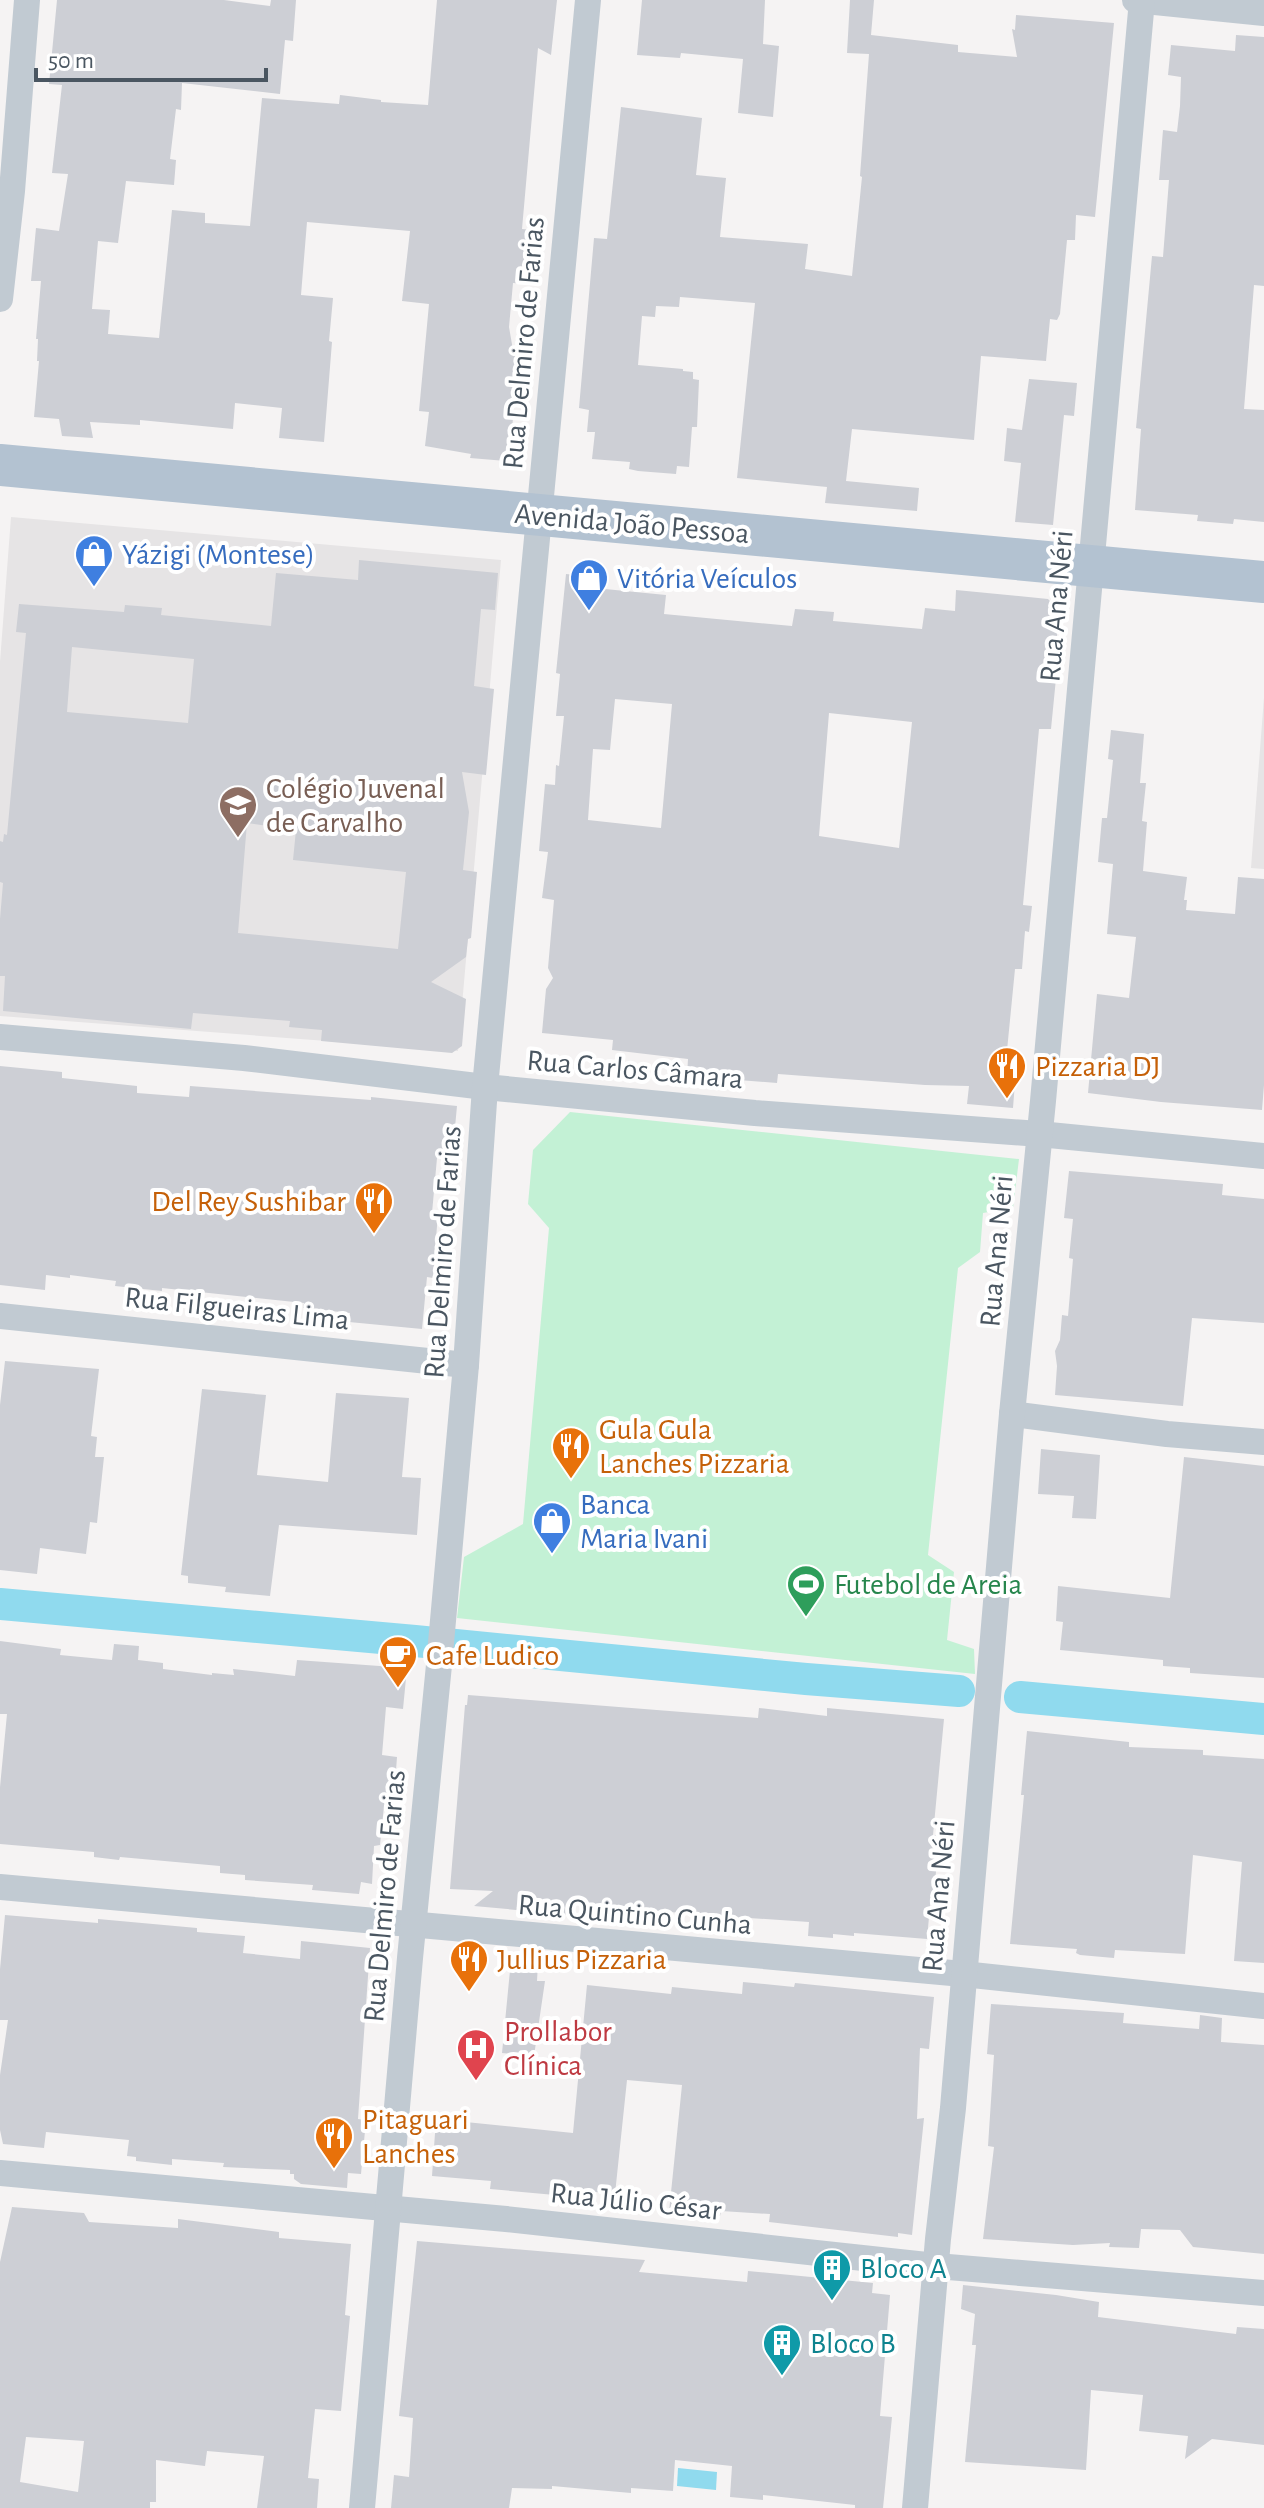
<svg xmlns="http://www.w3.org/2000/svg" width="1264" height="2508" viewBox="0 0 1264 2508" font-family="'Alegreya Sans',sans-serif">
<rect width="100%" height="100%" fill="#f5f3f3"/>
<g fill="#e6e4e5">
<polygon points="11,517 501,560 458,1051 0,1016 0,662"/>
<polygon points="1264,697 1264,869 1251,868"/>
</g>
<polygon fill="#c3f1d5" points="570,1112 1019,1159 1013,1208 983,1213 980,1252 958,1268 928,1555 954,1572 947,1640 974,1649 975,1674 457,1618 464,1557 523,1524 549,1228 528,1204 533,1150"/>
<polygon fill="#90daee" points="678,2468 717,2472 716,2490 677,2486"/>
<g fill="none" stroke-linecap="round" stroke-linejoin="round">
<g stroke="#90daee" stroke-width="32">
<polyline points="0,1604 415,1641 806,1679 959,1691"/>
<polyline points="1020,1697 1264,1719"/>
</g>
</g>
<g fill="#cdcfd5" fill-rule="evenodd">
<polygon points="57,0 224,0 270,6 271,0 296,0 293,41 285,40 280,94 182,83 181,110 176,109 170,159 176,160 174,185 126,181 118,243 98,241 92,309 110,310 108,334 159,338 172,210 205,213 205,223 250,226 262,98 339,104 340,95 381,100 381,102 428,105 437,0 557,0 551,55 538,48 522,229 532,230 528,267 526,284 513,283 509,327 514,356 517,356 512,432 509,431 506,461 470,458 471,454 425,446 429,412 419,411 429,304 402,301 410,231 307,222 301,295 333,298 329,341 332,342 324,442 279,438 282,408 235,403 233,429 140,420 140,425 90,422 93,438 62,436 59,419 34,417 39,361 37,361 38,339 36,339 41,281 31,281 36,228 59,231 68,174 52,173 62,85 49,84"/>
<polygon points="642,0 765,0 763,44 779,46 773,117 738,113 743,59 681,53 680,58 637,55"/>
<polygon points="850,0 874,0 871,35 958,45 958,52 1017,57 1012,29 1015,30 1016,15 1114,23 1095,217 1076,215 1075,240 1067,240 1060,314 1057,320 1050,319 1046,361 981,356 974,440 852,429 846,481 919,488 917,511 825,503 827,487 737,478 755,303 680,297 679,307 656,306 655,317 642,316 638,365 683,369 683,371 693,372 693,379 699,380 697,427 692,427 689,467 677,466 676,474 638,471 629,469 630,462 592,459 595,432 587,432 589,410 579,408 594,238 607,239 621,107 702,118 696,175 726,178 720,237 808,244 805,269 852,276 862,177 860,176 869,54 847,53"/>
<polygon points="1236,35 1264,37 1264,286 1254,285 1244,409 1264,410 1264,522 1234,519 1233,524 1197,521 1198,515 1135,510 1141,429 1136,428 1152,256 1163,257 1169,180 1159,180 1163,130 1177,132 1180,106 1181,77 1168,75 1171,45 1235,51"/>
<polygon points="1029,379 1077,383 1074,416 1064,415 1053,525 1015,522 1021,463 1004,461 1007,428 1022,430"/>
<path d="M359,560L498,573L495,610L481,609L474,686L494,689L486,775L462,772L469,812L463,870L477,872L471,938L468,939L466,957L431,982L466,999L462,1046L452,1053L321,1041L322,1030L289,1027L290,1021L193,1013L191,1029L3,1011L5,976H0V919L3,883L0,882V841L3,842L4,834L7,835L26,633L16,632L19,604L124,612L125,605L162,608L161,615L271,626L276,573L358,580ZM72,647L194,659L188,723L67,712ZM247,823L296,830L293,860L406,872L398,949L238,933Z"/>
<path d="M566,574L606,578L605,589L666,595L664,614L792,626L795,609L834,612L833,621L922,629L925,608L955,611L956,590L1048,599L1059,611L1056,647L1059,648L1051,729H1039L1023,905L1032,906L1029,932L1025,931L1022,969H1015L1004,1081L1015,1082L1013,1108L967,1104L969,1086L925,1085L778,1074L777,1083L687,1076L688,1059L612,1050L613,1040L542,1033L546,989L553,978L548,968L554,900L542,898L548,852L539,851L545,784L555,785L556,765L559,766L564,716H556L560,674L556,673ZM615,699L672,704L661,828L588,820L593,749L610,750ZM829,713L912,722L899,848L819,836Z"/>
<polygon points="1111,730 1144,734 1140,783 1146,783 1142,821 1147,822 1143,871 1187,877 1184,900 1187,900 1186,910 1235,914 1238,877 1264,879 1264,1085 1262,1110 1161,1102 1088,1093 1097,994 1129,998 1136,937 1107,934 1113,864 1098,862 1102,818 1107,818 1113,760 1108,759"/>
<polygon points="0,1066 62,1072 62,1078 137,1086 137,1093 189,1097 190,1086 371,1100 371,1097 457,1106 452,1159 437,1158 432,1213 438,1213 433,1278 427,1277 422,1329 349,1322 350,1313 303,1308 304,1303 162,1288 162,1291 115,1286 116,1281 70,1275 70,1278 46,1275 45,1290 0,1285"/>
<polygon points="1069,1171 1223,1184 1222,1195 1264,1199 1264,1323 1192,1318 1183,1406 1055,1395 1057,1366 1055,1351 1060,1340 1062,1315 1068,1316 1073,1259 1069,1258 1073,1219 1064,1218"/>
<polygon points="5,1361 99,1369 91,1436 97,1437 95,1457 104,1457 97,1523 90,1522 86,1554 40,1548 37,1574 0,1570 0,1405"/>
<polygon points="202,1389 266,1395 257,1475 328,1482 336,1393 409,1398 402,1477 421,1478 417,1535 279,1525 270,1596 225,1592 226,1587 188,1583 188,1576 181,1575"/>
<polygon points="1041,1449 1100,1455 1096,1519 1072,1518 1074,1496 1038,1494"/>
<polygon points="1184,1457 1264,1466 1264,1678 1190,1673 1190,1668 1163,1666 1163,1660 1060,1650 1063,1622 1056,1621 1058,1586 1170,1598"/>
<polygon points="0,1641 61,1649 60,1655 112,1660 114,1644 139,1646 138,1660 163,1663 163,1669 212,1675 212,1673 234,1675 233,1669 295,1676 297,1660 407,1668 403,1709 386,1707 382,1755 397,1757 394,1797 385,1796 380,1845 374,1846 372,1884 361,1882 359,1894 312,1890 313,1885 245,1880 245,1875 220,1873 220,1866 120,1857 119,1860 94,1857 94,1852 0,1844 0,1787 7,1714 0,1714"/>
<polygon points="468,1695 758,1718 759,1708 827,1716 827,1708 944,1719 933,1835 939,1835 934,1896 931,1895 927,1939 854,1933 854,1936 833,1934 833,1938 808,1936 809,1922 749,1918 748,1930 723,1927 723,1916 642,1910 642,1907 573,1903 571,1915 474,1906 493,1891 450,1889 465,1705 467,1705"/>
<polygon points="1027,1731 1129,1742 1129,1747 1203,1750 1203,1755 1264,1759 1264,1963 1234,1961 1242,1862 1193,1855 1185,1954 1115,1950 1114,1958 1080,1955 1076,1953 1077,1949 1010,1944 1024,1795 1021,1795"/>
<polygon points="5,1915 98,1923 98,1919 197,1928 197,1932 245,1936 243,1953 300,1959 301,1941 370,1948 358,2119 366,2120 361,2174 348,2173 347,2188 301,2184 294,2179 294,2174 290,2174 290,2170 223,2167 224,2163 172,2159 172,2165 136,2161 136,2157 127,2156 129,2140 46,2132 44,2148 3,2144 0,2130 0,2075 8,2020 0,2020 0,1969"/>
<polygon points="511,1960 538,1963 537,1981 545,1981 534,2056 502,2053"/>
<polygon points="743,1982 794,1987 795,1983 934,1997 929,2049 920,2048 917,2119 924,2118 912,2235 898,2233 898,2237 769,2222 770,2214 721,2211 720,2216 669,2212 682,2085 627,2080 615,2194 567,2189 566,2196 490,2189 491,2181 432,2176 436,2119 573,2133 587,1985 671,1994 672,1987 742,1994"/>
<polygon points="991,2004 1124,2013 1123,2023 1199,2029 1200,2015 1222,2018 1221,2042 1264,2045 1264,2254 1193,2247 1180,2230 1141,2229 1139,2248 1109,2247 1110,2243 1073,2245 983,2239 994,2147 988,2146 994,2055 987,2054"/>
<path d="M12,2207L84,2213L89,2222L178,2228V2219L279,2232V2238L351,2244L345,2315L350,2316L341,2411L315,2409L308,2478L319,2479L317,2508H257L264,2456L207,2451L205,2466L156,2460V2502H150V2508H0V2262ZM26,2437L84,2441L78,2492L20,2482Z"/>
<polygon points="417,2241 645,2260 639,2272 747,2282 748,2271 873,2283 872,2293 890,2295 880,2416 892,2417 883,2508 855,2508 855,2505 763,2495 763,2500 730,2497 732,2466 675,2460 673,2491 631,2488 631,2493 552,2486 552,2489 512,2488 509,2508 391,2508 394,2475 409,2477 413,2418 399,2416"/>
<polygon points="963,2285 1056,2295 1099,2302 1098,2317 1236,2334 1237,2327 1264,2329 1264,2445 1212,2439 1185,2459 1188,2436 1139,2431 1143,2395 1091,2390 1086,2470 965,2462 976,2345 972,2345 975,2314 961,2309"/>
</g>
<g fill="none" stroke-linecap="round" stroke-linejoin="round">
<g stroke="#c1cad2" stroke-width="26">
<polyline points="1135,0 1264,13"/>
<polyline points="0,299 12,191 27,0"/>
<polyline points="0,1037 244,1058 485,1087 755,1113 1039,1134 1264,1156"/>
<polyline points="0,1316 466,1365"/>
<polyline points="1012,1414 1167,1434 1264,1442"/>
<polyline points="0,1887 963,1974 1264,2006"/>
<polyline points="0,2173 506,2219 936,2266 1264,2293"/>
<polyline points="362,2508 410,1958 439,1665 466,1365 485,1087 588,0"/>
<polyline points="915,2508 938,2239 953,2108 1012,1414 1043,1101 1142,0"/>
</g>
<polyline stroke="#b3c2d1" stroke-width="42" points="0,465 1264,582"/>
</g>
<defs>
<symbol id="shop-pin" viewBox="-11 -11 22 30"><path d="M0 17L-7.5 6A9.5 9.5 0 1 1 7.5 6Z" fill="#3f7fe0" stroke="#fff"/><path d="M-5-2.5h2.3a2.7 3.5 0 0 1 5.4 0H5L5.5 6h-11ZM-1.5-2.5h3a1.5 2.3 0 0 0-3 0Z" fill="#fff"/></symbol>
<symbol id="school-pin" viewBox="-11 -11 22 30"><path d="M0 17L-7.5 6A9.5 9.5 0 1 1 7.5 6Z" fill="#8d6e63" stroke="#fff"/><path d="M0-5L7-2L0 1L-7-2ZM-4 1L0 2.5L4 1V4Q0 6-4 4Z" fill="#fff"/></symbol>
<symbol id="restaurant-pin" viewBox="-11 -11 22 30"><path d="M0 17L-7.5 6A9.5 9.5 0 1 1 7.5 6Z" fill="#e8710a" stroke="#fff"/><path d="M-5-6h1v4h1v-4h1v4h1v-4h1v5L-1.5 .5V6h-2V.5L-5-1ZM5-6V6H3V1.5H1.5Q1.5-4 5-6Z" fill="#fff"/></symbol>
<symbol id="stadium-pin" viewBox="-11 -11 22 30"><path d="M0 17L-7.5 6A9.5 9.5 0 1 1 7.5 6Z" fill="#2e9e5b" stroke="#fff"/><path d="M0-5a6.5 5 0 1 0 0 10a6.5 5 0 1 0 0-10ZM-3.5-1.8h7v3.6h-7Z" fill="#fff"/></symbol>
<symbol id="cafe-pin" viewBox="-11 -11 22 30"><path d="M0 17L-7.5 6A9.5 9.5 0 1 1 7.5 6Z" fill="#e8710a" stroke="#fff"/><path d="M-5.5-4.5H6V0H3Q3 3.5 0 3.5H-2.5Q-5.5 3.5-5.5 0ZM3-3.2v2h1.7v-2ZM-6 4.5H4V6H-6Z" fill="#fff"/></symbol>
<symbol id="hospital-pin" viewBox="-11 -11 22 30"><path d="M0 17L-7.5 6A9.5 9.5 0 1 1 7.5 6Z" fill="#e0444e" stroke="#fff"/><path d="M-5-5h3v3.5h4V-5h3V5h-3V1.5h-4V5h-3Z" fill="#fff"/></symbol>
<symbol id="building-pin" viewBox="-11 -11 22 30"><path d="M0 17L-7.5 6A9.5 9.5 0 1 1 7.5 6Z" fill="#0f9aa8" stroke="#fff"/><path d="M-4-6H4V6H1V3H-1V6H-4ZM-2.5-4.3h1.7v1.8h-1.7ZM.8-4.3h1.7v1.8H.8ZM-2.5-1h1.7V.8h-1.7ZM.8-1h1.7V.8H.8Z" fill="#fff"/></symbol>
</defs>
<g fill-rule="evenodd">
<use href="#shop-pin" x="72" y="532" width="44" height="60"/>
<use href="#shop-pin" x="567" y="556" width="44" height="60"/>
<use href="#school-pin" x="216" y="783" width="44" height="60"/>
<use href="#restaurant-pin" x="985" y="1044" width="44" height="60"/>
<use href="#restaurant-pin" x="352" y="1179" width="44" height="60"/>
<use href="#restaurant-pin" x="549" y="1424" width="44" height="60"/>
<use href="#shop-pin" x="530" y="1499" width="44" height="60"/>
<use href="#stadium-pin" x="784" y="1562" width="44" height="60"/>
<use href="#cafe-pin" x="376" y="1633" width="44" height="60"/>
<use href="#restaurant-pin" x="447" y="1937" width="44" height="60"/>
<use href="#hospital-pin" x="454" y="2026" width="44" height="60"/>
<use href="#restaurant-pin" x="312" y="2114" width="44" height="60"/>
<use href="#building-pin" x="810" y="2246" width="44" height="60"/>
<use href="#building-pin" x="760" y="2321" width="44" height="60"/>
</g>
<g text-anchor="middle" stroke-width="8" stroke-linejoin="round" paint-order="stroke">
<g font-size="30" fill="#4a5661" stroke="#fff">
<text transform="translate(523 343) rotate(-85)" y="10">Rua Delmiro de Farias</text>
<text transform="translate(632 523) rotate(5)" y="10">Avenida João Pessoa</text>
<text transform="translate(1056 606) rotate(-85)" y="10">Rua Ana Néri</text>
<text transform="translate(635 1069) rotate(5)" y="10">Rua Carlos Câmara</text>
<text transform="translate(996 1251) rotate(-85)" y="10">Rua Ana Néri</text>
<text transform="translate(442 1252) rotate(-86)" y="10">Rua Delmiro de Farias</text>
<text transform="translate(237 1308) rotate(6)" y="10">Rua Filgueiras Lima</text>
<text transform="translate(384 1896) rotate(-85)" y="10">Rua Delmiro de Farias</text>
<text transform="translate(938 1896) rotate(-85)" y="10">Rua Ana Néri</text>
<text transform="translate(635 1914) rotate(5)" y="10">Rua Quintino Cunha</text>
<text transform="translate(636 2201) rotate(6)" y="10">Rua Júlio César</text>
</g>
<g font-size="30" fill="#366cbe" stroke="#fff" text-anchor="start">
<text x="122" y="564">Yázigi (Montese)</text>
<text x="617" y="588">Vitória Veículos</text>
<text x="580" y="1514">Banca<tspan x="580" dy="34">Maria Ivani</tspan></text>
</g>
<g font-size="30" fill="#785e54" stroke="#fff" text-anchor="start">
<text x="266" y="798">Colégio Juvenal<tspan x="266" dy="34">de Carvalho</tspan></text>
</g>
<g font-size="30" fill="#c56008" stroke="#fff" text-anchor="start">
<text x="1035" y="1076">Pizzaria DJ</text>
<text x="346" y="1211" text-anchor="end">Del Rey Sushibar</text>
<text x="599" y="1439">Gula Gula<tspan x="599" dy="34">Lanches Pizzaria</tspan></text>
<text x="426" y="1665">Cafe Ludico</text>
<text x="497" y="1969">Jullius Pizzaria</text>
<text x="362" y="2129">Pitaguari<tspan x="362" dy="34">Lanches</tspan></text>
</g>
<g font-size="30" fill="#27864d" stroke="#fff" text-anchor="start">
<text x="834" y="1594">Futebol de Areia</text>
</g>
<g font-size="30" fill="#be3a42" stroke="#fff" text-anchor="start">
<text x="504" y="2041">Prollabor<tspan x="504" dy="34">Clínica</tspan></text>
</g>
<g font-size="30" fill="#0d838f" stroke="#fff" text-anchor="start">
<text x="860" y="2278">Bloco A</text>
<text x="810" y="2353">Bloco B</text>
</g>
</g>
<path d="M36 68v12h230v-12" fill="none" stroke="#4a5661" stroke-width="4"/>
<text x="48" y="68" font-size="24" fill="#4a5661" stroke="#ffffff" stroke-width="6" paint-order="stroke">50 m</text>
</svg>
